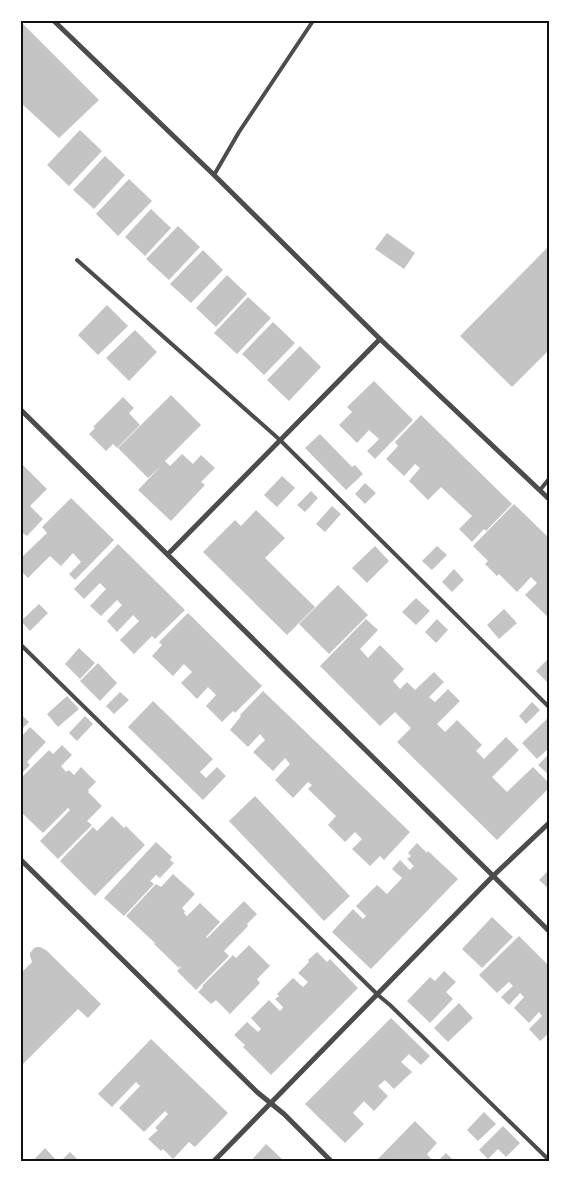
<svg xmlns="http://www.w3.org/2000/svg" width="570" height="1183" viewBox="0 0 570 1183" font-family="'PT Sans',sans-serif">
<rect width="100%" height="100%" fill="#fff"/>
<g fill="#c4c4c4">
<polygon points="21,22 99,100 59,138 21,103"/>
<polygon points="80,130 102,151 69,186 47,165"/>
<polygon points="105,156 125,175 94,209 73,190"/>
<polygon points="129,179 152,201 118,236 96,214"/>
<polygon points="151,209 171,228 145,256 125,237"/>
<polygon points="178,226 200,247 169,280 146,259"/>
<polygon points="387,233 415,253 404,269 375,249"/>
<polygon points="549,246 549,350 512,387 460,336"/>
<polygon points="203,250 223,270 191,303 170,284"/>
<polygon points="227,275 247,294 216,327 196,308"/>
<polygon points="248,297 271,318 237,354 214,333"/>
<polygon points="107,305 128,326 98,355 78,335"/>
<polygon points="273,322 295,343 264,375 242,354"/>
<polygon points="135,330 157,352 129,381 106,358"/>
<polygon points="300,346 321,367 289,401 267,380"/>
<polygon points="374,381 413,420 375,459 367,451 379,439 369,430 357,443 339,425 352,412 347,407"/>
<polygon points="171,395 201,425 165,461 170,466 182,454 193,464 201,455 215,468 201,482 205,485 171,521 138,490 160,467 148,478 118,448"/>
<polygon points="123,397 134,408 129,413 140,425 117,448 113,444 106,451 89,434 95,428 93,427"/>
<polygon points="421,415 512,504 486,531 484,529 472,542 459,529 472,516 441,487 428,500 409,481 420,468 415,464 404,476 386,459 398,446 395,442"/>
<polygon points="320,434 352,467 355,465 363,474 346,490 305,448"/>
<polygon points="21,463 47,489 30,506 43,519 27,536 23,533 21,534"/>
<polygon points="282,476 295,488 277,507 264,495"/>
<polygon points="365,483 376,493 365,504 355,494"/>
<polygon points="311,491 318,498 305,512 297,505"/>
<polygon points="71,498 114,540 75,580 69,574 81,562 73,553 61,566 50,556 28,578 21,571 21,558 47,533 42,527"/>
<polygon points="514,504 549,538 549,616 548,617 525,595 537,583 531,577 517,592 499,574 497,576 485,564 488,561 473,546"/>
<polygon points="332,506 341,514 325,532 316,524"/>
<polygon points="256,510 285,538 265,558 315,607 287,635 203,552 235,520 241,526"/>
<polygon points="118,544 185,610 155,639 152,636 134,654 120,640 139,621 133,615 117,632 107,621 122,605 117,600 101,616 90,606 106,589 100,583 84,599 74,589"/>
<polygon points="375,546 389,561 367,583 352,568"/>
<polygon points="437,546 447,555 432,570 422,561"/>
<polygon points="454,569 464,580 452,592 442,582"/>
<polygon points="338,585 368,615 329,654 299,624"/>
<polygon points="416,598 430,611 416,625 402,612"/>
<polygon points="39,604 48,613 30,631 21,621"/>
<polygon points="504,609 517,623 499,639 487,625"/>
<polygon points="188,613 262,686 235,713 233,711 222,722 206,706 216,695 208,687 197,699 181,683 192,672 184,664 173,676 152,656 162,645 159,642"/>
<polygon points="366,619 378,630 360,649 368,658 380,645 404,669 393,681 400,689 407,682 415,690 434,672 444,682 429,697 435,702 448,689 460,701 437,724 445,732 457,720 482,745 476,751 484,759 506,737 519,750 492,777 507,792 533,767 549,783 549,788 497,840 397,742 411,728 395,712 380,726 320,666"/>
<polygon points="437,619 448,630 436,643 425,632"/>
<polygon points="79,648 95,663 80,679 65,664"/>
<polygon points="549,658 549,680 547,682 536,671"/>
<polygon points="98,663 117,683 100,701 80,681"/>
<polygon points="263,691 410,832 384,860 380,856 370,866 352,849 362,839 355,832 345,842 328,825 336,816 308,789 312,785 308,782 293,798 275,780 290,764 285,758 273,771 253,752 265,740 260,734 248,747 230,730 241,716 240,715"/>
<polygon points="120,692 129,700 114,714 106,706"/>
<polygon points="67,696 79,709 58,727 47,714"/>
<polygon points="153,701 213,759 200,772 206,778 217,767 226,776 203,800 128,727"/>
<polygon points="532,702 540,710 526,724 519,716"/>
<polygon points="21,714 29,722 21,730"/>
<polygon points="85,716 93,724 77,741 69,733"/>
<polygon points="549,717 549,748 537,759 522,743"/>
<polygon points="30,727 46,742 27,762 30,765 21,774 21,737"/>
<polygon points="62,745 72,755 61,766 66,772 69,770 74,775 81,767 96,782 88,790 89,791 88,792 102,806 87,821 92,825 58,859 40,841 70,810 68,808 43,833 21,812 21,778 49,750 53,754"/>
<polygon points="549,754 549,775 538,765"/>
<polygon points="255,796 350,896 324,921 229,821"/>
<polygon points="112,816 124,828 126,826 145,845 95,896 60,861 93,827 97,831"/>
<polygon points="156,842 172,857 170,860 174,863 160,878 156,875 150,881 154,884 124,916 104,898"/>
<polygon points="417,843 427,853 428,851 458,879 371,969 332,932 353,909 363,919 366,916 356,906 377,885 387,894 402,878 392,869 400,860 410,870 414,866 407,859 411,856 408,853"/>
<polygon points="549,870 549,889 539,880"/>
<polygon points="173,874 195,894 182,908 185,911 184,913 187,916 200,903 220,922 206,937 207,938 244,901 257,914 247,924 248,926 224,951 229,956 196,990 177,971 181,967 180,966 179,968 154,944 155,943 126,916 156,884 161,887"/>
<polygon points="492,917 513,937 482,968 462,949"/>
<polygon points="519,936 549,966 549,1033 540,1041 529,1029 542,1016 539,1012 529,1023 514,1008 524,997 520,993 509,1005 501,997 513,986 509,982 497,993 479,975"/>
<polygon points="249,945 270,966 257,979 260,983 230,1014 216,1000 211,1004 198,992 203,987 202,986 233,955 236,958"/>
<polygon points="37,947 40,947 46,950 101,1004 88,1018 78,1009 21,1066 21,973 32,962 30,956 30,953 34,948"/>
<polygon points="317,952 327,962 330,959 358,988 271,1075 243,1047 245,1045 234,1035 247,1022 258,1032 261,1029 251,1018 269,1000 280,1011 282,1009 283,1007 275,999 279,996 277,994 293,978 303,987 308,982 298,973 309,962 308,960"/>
<polygon points="444,971 456,982 446,992 453,999 430,1023 407,1001 430,977 435,981"/>
<polygon points="459,1003 473,1018 448,1042 434,1028"/>
<polygon points="391,1018 430,1056 421,1065 409,1054 401,1062 412,1072 394,1089 385,1080 378,1086 388,1096 374,1111 364,1101 353,1113 364,1124 345,1143 305,1104"/>
<polygon points="151,1039 228,1113 195,1147 189,1142 173,1159 163,1149 161,1151 148,1139 158,1130 155,1128 168,1114 165,1111 144,1132 119,1108 140,1086 136,1082 112,1107 98,1094"/>
<polygon points="484,1112 496,1124 478,1141 467,1130"/>
<polygon points="415,1121 437,1143 427,1154 431,1159 428,1162 379,1162 377,1160"/>
<polygon points="503,1126 520,1143 506,1157 498,1149 488,1159 479,1150"/>
<polygon points="266,1144 284,1161 283,1162 250,1162"/>
<polygon points="45,1148 58,1162 32,1162"/>
<polygon points="70,1152 80,1162 60,1162"/>
<polygon points="446,1153 455,1162 437,1162"/>
</g>
<g fill="none" stroke-linecap="round" stroke-linejoin="round">
<g stroke="#4c4c4c" stroke-width="4">
<polyline points="214,175 239,132 313,21"/>
<polyline points="77,260 280,440 549,707"/>
<polyline points="540,490 549,479"/>
<polyline points="21,645 378,995 390,1005 549,1160"/>
</g>
<g stroke="#4c4c4c" stroke-width="5">
<polyline points="54,21 214,175 380,339 549,499"/>
<polyline points="21,410 549,931"/>
<polyline points="168,554 380,339"/>
<polyline points="21,860 257,1092 284,1114 332,1162"/>
<polyline points="213,1162 493,876 549,823"/>
</g>
</g>
<rect width="570" height="1183" fill="none" stroke="#ffffff" stroke-width="45"/>
<rect x="22" y="22" width="526" height="1138" fill="none" stroke="#111" stroke-width="2"/>
</svg>
